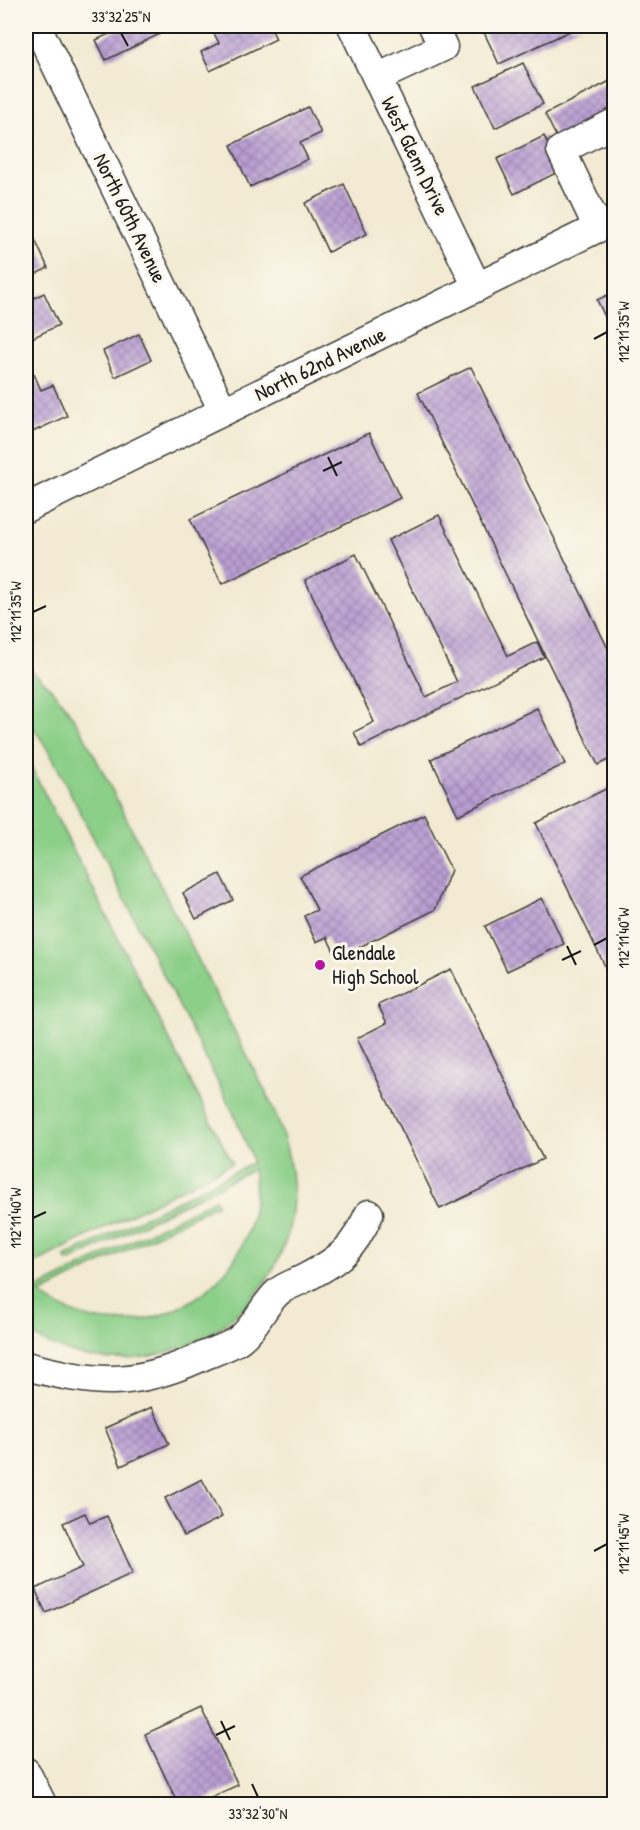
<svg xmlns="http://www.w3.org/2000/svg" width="640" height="1830" viewBox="0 0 640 1830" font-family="'Patrick Hand',sans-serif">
<defs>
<pattern id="building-cross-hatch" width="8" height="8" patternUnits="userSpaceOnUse" patternTransform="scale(1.5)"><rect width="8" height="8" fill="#ba9fd3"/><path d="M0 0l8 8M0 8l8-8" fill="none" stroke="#9681aa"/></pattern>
</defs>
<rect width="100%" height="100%" fill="#fbf7ec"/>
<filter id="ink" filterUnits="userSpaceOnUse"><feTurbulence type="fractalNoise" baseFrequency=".0167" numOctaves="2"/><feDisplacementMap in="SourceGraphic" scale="12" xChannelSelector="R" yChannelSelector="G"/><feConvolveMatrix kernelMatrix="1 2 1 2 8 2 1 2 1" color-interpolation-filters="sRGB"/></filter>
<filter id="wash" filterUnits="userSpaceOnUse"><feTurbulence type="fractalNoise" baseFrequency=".008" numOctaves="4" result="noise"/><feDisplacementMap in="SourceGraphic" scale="24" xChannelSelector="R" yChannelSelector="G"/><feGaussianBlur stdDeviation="1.35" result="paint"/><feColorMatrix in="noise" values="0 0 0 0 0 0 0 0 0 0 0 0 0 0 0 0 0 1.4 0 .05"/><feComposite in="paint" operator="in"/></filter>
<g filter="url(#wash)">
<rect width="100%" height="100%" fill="#f2ead2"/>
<g fill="#8bcf88" stroke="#547652" stroke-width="1.5">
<path d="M26,667C52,685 68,708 84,735L267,1095C288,1140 302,1191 286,1240C251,1346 118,1394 26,1331V1280L35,1290L215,1199L217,1204L40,1294C134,1366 271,1287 253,1169L68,1262L65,1257L252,1163L251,1156L233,1112L50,753L30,722L26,725Z"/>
<polygon points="26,757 232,1163 35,1263 26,1244"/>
</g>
<g id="blocks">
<g fill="url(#building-cross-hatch)">
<polygon points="126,26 156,26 160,34 106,60 96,40"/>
<polygon points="210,26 270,26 276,39 210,71 201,52 219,43"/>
<polygon points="481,26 581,26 499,64"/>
<polygon points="523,63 543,104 495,128 475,86"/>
<polygon points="614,79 614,110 557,138 545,114"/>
<polygon points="308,107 321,133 300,143 308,159 250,187 231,145"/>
<polygon points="544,136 560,171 514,194 497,159"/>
<polygon points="344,184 367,234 328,252 305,203"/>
<polygon points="31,231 48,268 26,279 26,233"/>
<polygon points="614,292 614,335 597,300"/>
<polygon points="44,293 59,325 26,341 26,302"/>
<polygon points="139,334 151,360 115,377 103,351"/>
<polygon points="471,367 614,661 614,757 598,765 418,393"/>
<polygon points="34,374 41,390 53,385 67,416 26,435 26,378"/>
<polygon points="369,433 400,498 222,584 190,519"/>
<polygon points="439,515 508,656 537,642 544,657 361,747 354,732 374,722 305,580 356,554 426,697 457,682 388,540"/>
<polygon points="537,708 565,764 458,815 431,759"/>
<polygon points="614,785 614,985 536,823"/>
<polygon points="424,814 451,870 435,910 337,958 327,937 316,942 304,916 317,910 300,876"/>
<polygon points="220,874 233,900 196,919 183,893"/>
<polygon points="542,898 564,944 507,971 485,926"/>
<polygon points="451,969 543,1159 440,1209 357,1038 387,1023 378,1005"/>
<polygon points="152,1407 169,1444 121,1466 105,1428"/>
<polygon points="202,1479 222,1517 184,1536 165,1498"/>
<polygon points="85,1513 90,1523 107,1516 133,1573 46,1613 35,1589 83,1567 63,1523"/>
<polygon points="201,1708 238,1785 196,1804 178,1804 145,1734"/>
</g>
</g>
</g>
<g filter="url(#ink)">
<use href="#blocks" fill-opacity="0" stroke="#3c3b37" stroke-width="1.5"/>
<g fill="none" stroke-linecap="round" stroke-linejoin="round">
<defs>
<g id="minor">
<polyline points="37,26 223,411"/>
<polyline points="352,26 477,287"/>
<polyline points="377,78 443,47 433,26"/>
<polyline points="598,228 561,150 614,123"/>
<polyline points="26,508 614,220"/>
<path d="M26,1366C95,1384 132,1388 199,1358C211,1352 226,1348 237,1341C256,1328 263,1305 278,1292C285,1286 298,1282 307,1277C341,1259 353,1249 369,1214"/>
<polyline points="26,1772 42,1804"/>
</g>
</defs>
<use href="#minor" stroke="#3c3b37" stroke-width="31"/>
<use href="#minor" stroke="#fff" stroke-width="28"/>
</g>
</g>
<path fill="none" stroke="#1c1c1c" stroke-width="2" d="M121,33L128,46M594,339L607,332M328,457L337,476M323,471L342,462M33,612L46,606M594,945L607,938M567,946L576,965M562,960L581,951M33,1218L46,1212M594,1551L607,1544M221,1721L230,1740M216,1735L235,1726M252,1784L258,1797"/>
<circle fill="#b5179e" stroke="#fbf7ec" stroke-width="2" cx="320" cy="965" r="6"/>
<g text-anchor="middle" stroke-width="6" stroke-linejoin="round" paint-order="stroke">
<g font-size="21" fill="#1c1c1c" stroke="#fbf7ec">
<text transform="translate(415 156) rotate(64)" y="7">West Glenn Drive</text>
<text transform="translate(130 218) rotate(64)" y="7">North 60th Avenue</text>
<text transform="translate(320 364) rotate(-26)" y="7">North 62nd Avenue</text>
</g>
<g font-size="21" fill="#1c1c1c" stroke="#fbf7ec" text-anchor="start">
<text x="332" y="960">Glendale<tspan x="332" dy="24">High School</tspan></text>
</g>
</g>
<rect width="640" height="1830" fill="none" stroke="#fbf7ec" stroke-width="66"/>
<rect x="33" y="33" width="574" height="1764" fill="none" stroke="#1c1c1c" stroke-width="2"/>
<g font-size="15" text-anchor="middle" fill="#1c1c1c">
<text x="121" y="22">33°32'25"N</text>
<text transform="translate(624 332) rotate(-90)" y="5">112°11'35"W</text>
<text transform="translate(16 612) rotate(-90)" y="5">112°11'35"W</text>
<text transform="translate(624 938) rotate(-90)" y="5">112°11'40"W</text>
<text transform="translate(16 1218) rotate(-90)" y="5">112°11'40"W</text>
<text transform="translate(624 1544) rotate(-90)" y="5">112°11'45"W</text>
<text x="258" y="1819">33°32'30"N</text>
</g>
</svg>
